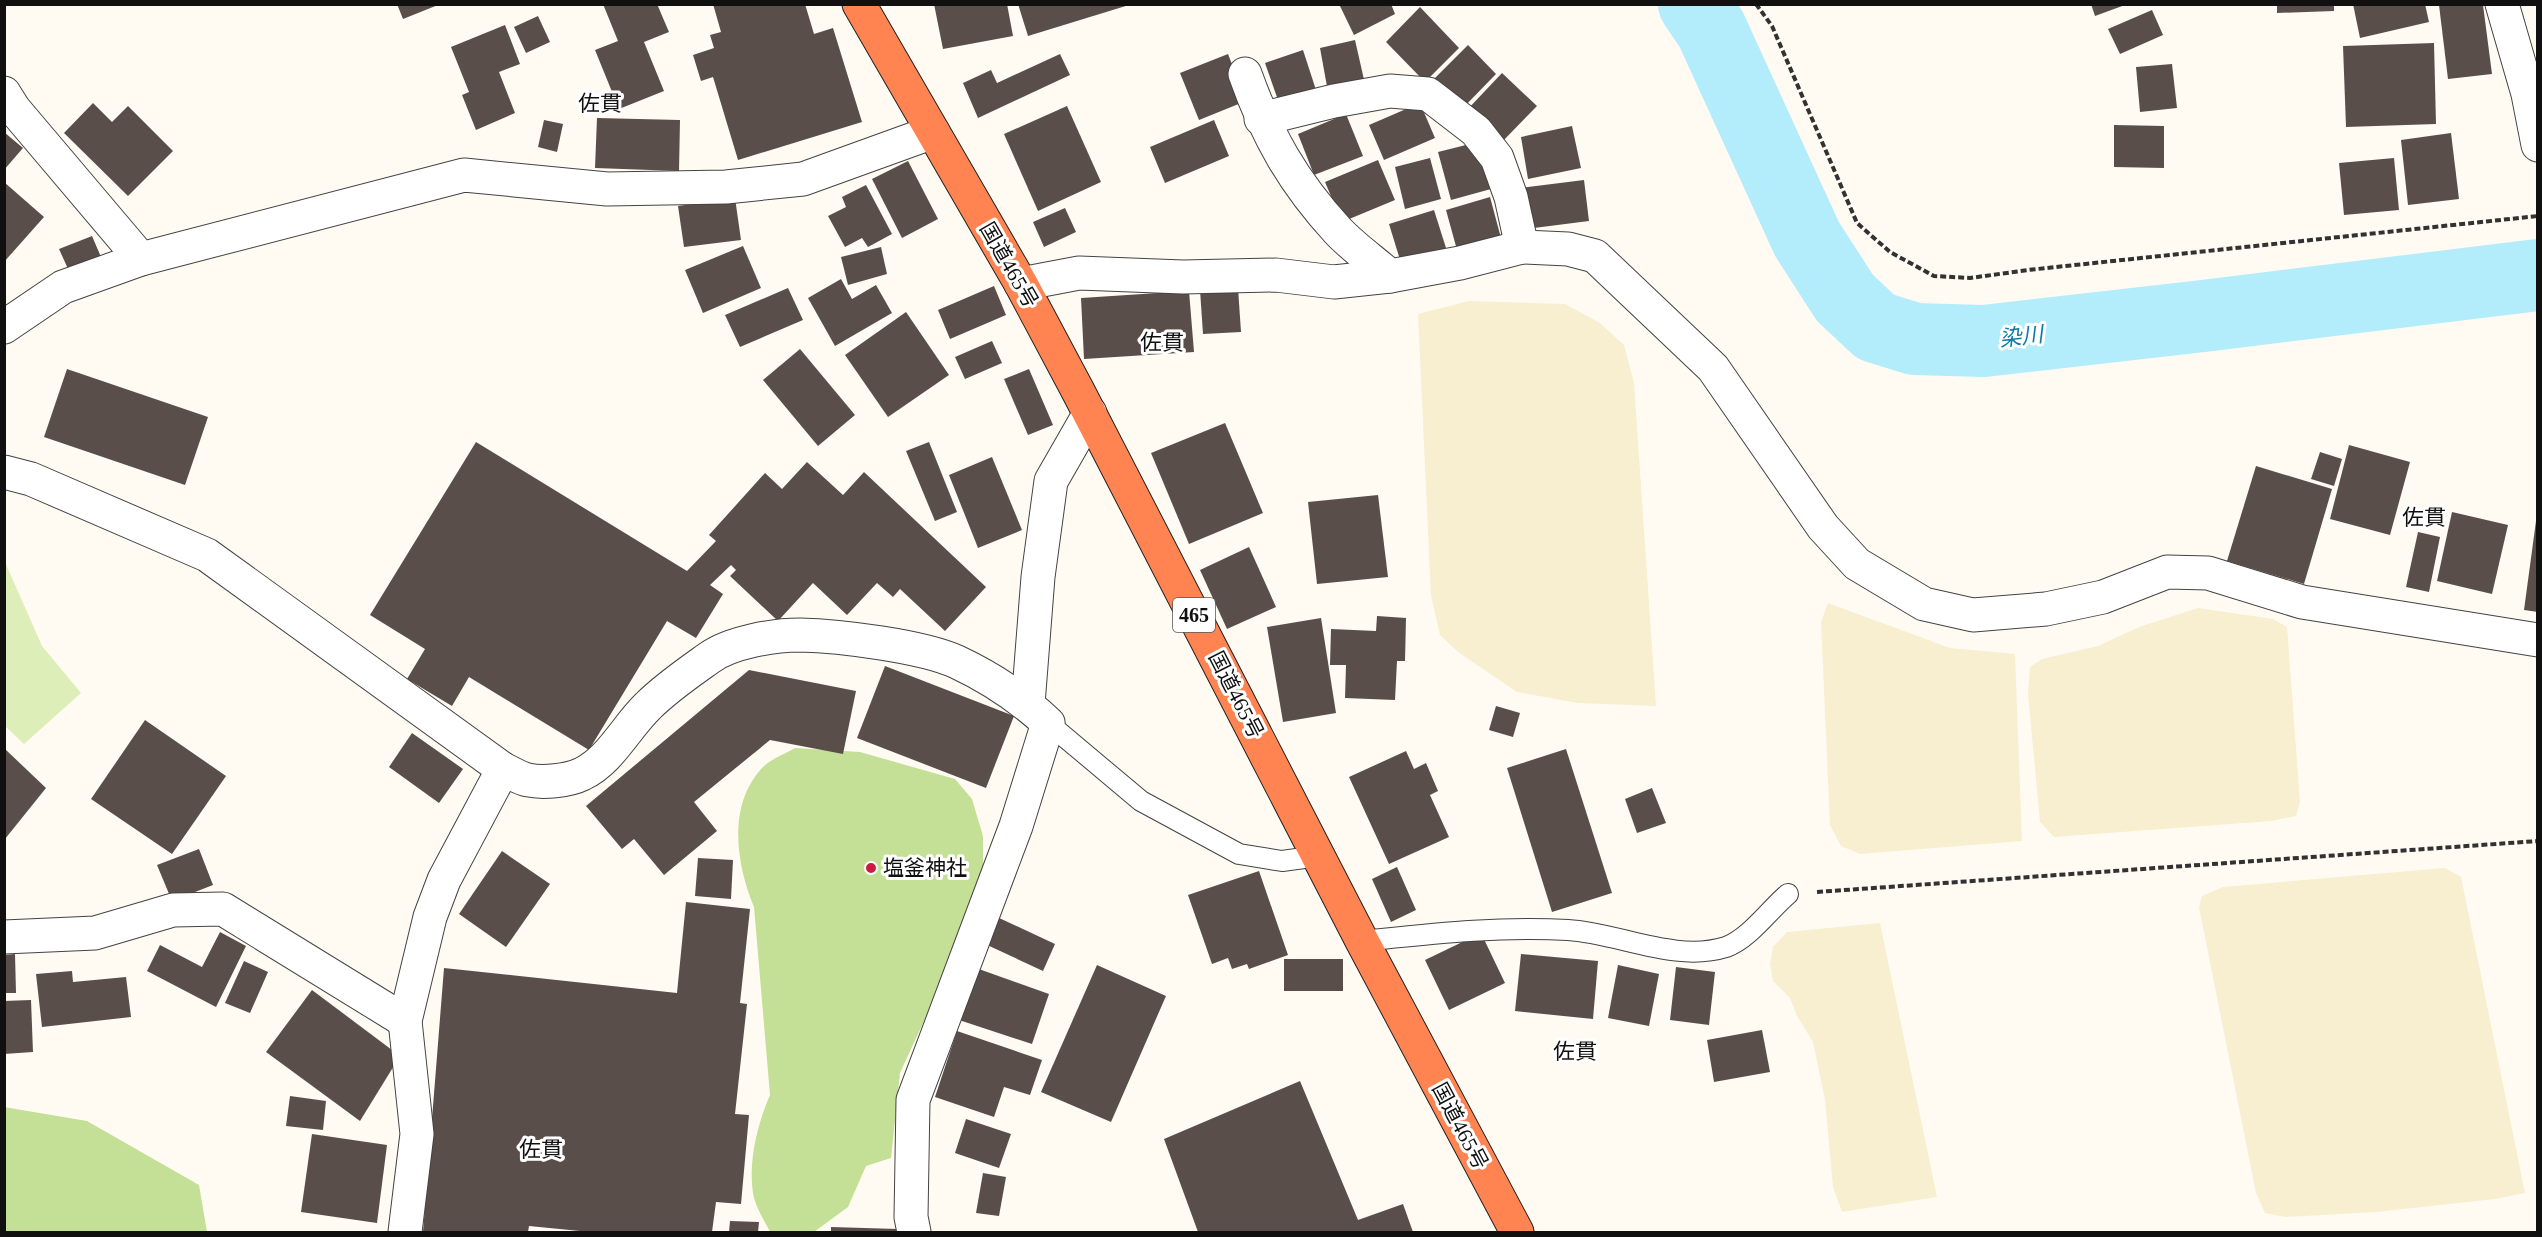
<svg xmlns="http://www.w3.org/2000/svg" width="2542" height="1237" viewBox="0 0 2542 1237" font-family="'Times New Roman','Noto Sans JP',serif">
<rect width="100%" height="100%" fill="#fffbf3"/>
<g fill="#f8eed0">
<polygon points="1469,301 1565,304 1600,323 1624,345 1634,383 1656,706 1578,703 1517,692 1458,652 1440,635 1431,596 1418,314"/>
<polygon points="1828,603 1950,648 2015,654 2022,841 1860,854 1841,846 1830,825 1821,622"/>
<polygon points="2198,608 2273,619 2287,627 2300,802 2296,816 2271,821 2054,837 2040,822 2028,694 2030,667 2042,659 2098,646 2139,627"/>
<polygon points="2445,868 2461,877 2525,1193 2495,1199 2376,1212 2286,1217 2265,1213 2256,1193 2199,907 2202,896 2223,887"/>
<polygon points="1880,923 1937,1197 1842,1212 1833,1187 1825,1100 1813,1042 1797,1016 1790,998 1773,981 1770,964 1773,947 1787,932"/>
</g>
<polygon fill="#ddeeb8" points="5,562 42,646 81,693 24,744 5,726"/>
<g fill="#c4e096">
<path d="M795,748L860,752L955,779L972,799L983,836V877L941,984L900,1073L891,1158L866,1166L848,1207L814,1232H770C765,1222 757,1209 754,1198C747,1165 757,1125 770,1095L754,907C736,864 727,804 763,767C771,759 785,754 795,748Z"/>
<polygon points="4,1107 87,1121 199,1185 207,1232 5,1232"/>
</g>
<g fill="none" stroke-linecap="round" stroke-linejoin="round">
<polyline stroke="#b3ecfb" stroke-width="72" points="1694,4 1711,29 1807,239 1845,298 1876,327 1915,339 1984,341 2203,316 2538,275"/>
</g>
<g fill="#5a4e4b">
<polygon points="397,4 438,4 438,5 403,19"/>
<polygon points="603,4 657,4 669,32 644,42 664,91 619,109 595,50 618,41"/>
<polygon points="713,4 805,4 814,34 833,28 862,122 738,160 713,77 701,81 693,55 714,48 710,35 721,32"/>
<polygon points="934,4 1007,4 1013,36 943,49"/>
<polygon points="1018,4 1129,4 1129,5 1028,36"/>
<polygon points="1339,4 1391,4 1395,14 1354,35"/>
<polygon points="2091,4 2125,4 2125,5 2095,16"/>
<polygon points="2277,4 2334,4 2334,11 2277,13"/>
<polygon points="2353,4 2425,4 2429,22 2360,38"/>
<polygon points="2439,5 2483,5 2492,74 2448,79"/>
<polygon points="1420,7 1459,48 1425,82 1386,42"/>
<polygon points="2152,10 2163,35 2120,54 2108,29"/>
<polygon points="538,16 550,42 526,53 514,27"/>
<polygon points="505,25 520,64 499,72 515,113 476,130 462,95 469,92 451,47"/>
<polygon points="1355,40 1365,84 1328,92 1320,48"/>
<polygon points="2434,43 2436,124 2346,127 2343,46"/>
<polygon points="1468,45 1496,74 1460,111 1430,83"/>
<polygon points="1303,50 1316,90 1279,103 1265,63"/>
<polygon points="1060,54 1070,75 978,118 963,83 991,70 997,83"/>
<polygon points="1228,54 1246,101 1199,120 1180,73"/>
<polygon points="2172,64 2177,108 2140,112 2136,67"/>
<polygon points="1502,73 1537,106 1500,144 1466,111"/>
<polygon points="93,103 112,122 128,106 173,151 128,196 64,133"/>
<polygon points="1420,103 1435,138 1384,160 1369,125"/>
<polygon points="1067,106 1101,182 1038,211 1004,134"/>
<polygon points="1346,114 1363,156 1314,175 1298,134"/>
<polygon points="597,118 680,120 679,171 595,168"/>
<polygon points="544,120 563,124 557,152 538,147"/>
<polygon points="1214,120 1229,156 1165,183 1150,147"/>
<polygon points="2114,125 2164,126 2164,168 2114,167"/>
<polygon points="1572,126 1581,168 1528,179 1521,137"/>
<polygon points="4,132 23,148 4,170"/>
<polygon points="2451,133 2459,199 2408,205 2401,140"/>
<polygon points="1478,142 1491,189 1451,200 1438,152"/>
<polygon points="1430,158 1441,199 1405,209 1395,167"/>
<polygon points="2394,158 2399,210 2344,215 2339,163"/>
<polygon points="1378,160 1395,200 1342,222 1325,182"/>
<polygon points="908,161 938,219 902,238 872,179"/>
<polygon points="1584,180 1589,221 1526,229 1520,188"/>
<polygon points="4,182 44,217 4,262"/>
<polygon points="866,185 892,234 868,247 862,238 845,247 828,216 846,207 842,197"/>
<polygon points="1490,197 1501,238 1457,250 1446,210"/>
<polygon points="735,198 741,240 684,247 678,206"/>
<polygon points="1065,208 1076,232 1044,247 1033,222"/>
<polygon points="1434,210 1446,248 1401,263 1389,224"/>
<polygon points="92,236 101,257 69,271 59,249"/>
<polygon points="743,246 761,288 703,313 685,270"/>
<polygon points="881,247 887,274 848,285 841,257"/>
<polygon points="841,279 852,299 876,285 892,313 835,346 808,298"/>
<polygon points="994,286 1006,315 950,339 938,310"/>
<polygon points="788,288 803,320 740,347 725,315"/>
<polygon points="1238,288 1241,332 1203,334 1200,290"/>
<polygon points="1189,291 1194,352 1084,359 1081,298"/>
<polygon points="906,312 949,375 888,417 845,355"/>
<polygon points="992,341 1002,363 965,379 955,357"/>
<polygon points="800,349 855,415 818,446 763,380"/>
<polygon points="67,369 208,417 185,485 44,437"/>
<polygon points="1029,369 1053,425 1028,435 1004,379"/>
<polygon points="1225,423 1263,513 1189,544 1151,453"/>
<polygon points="476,442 687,571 716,541 709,535 765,473 782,489 807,462 843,495 864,472 986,587 945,631 900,589 893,597 877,583 847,615 813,583 778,621 730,576 736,570 731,565 710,585 723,594 696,638 667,621 589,750 469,677 452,706 407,679 425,649 370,615"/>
<polygon points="929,442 957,512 935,521 906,451"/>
<polygon points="2349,445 2410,462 2390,535 2330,519"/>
<polygon points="2320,452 2342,459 2334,486 2311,479"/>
<polygon points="992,457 1022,530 978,548 949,475"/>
<polygon points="2256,466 2332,489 2304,584 2227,561"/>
<polygon points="1378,495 1388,577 1317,584 1308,502"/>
<polygon points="2452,512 2508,525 2492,594 2437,581"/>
<polygon points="2536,521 2538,521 2538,612 2524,610"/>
<polygon points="2418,532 2440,537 2429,592 2406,587"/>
<polygon points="1249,547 1276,607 1227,629 1200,570"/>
<polygon points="1377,616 1406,618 1405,661 1397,661 1395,700 1345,698 1346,665 1330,665 1331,629 1376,631"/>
<polygon points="1321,618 1336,713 1283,722 1267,627"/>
<polygon points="885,666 1014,716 986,788 857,738"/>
<polygon points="749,670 856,691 843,754 770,740 694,802 717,831 664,875 634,839 622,849 586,806"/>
<polygon points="1496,706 1520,713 1513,737 1489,730"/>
<polygon points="145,720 226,776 172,854 91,799"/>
<polygon points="412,733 463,769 439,803 389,767"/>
<polygon points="5,749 46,788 5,839"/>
<polygon points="1566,749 1612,893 1552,912 1507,768"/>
<polygon points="1406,751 1414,769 1426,763 1438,791 1430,795 1449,837 1389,864 1349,777"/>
<polygon points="1652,788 1666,823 1637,833 1625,799"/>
<polygon points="199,849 213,885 172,901 157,865"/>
<polygon points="502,851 550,884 506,947 459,914"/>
<polygon points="698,858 733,860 731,899 695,896"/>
<polygon points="1397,867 1416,910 1391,922 1372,879"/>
<polygon points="1259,871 1288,955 1249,969 1247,964 1232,969 1228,958 1212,964 1188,895"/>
<polygon points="686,902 750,909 740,1003 747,1004 735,1114 749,1115 741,1204 716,1202 712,1232 590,1232 529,1226 528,1232 423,1232 444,968 677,993"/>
<polygon points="997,917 1055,944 1043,971 985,944"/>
<polygon points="220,932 246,946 216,1007 147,971 160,945 202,967"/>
<polygon points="1481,933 1505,983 1449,1010 1425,960"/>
<polygon points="15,954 16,993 4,993 4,955"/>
<polygon points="1521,954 1598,961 1593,1019 1515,1011"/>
<rect x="1284" y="959" width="59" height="32"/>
<polygon points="244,961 268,972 250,1013 225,1003"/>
<polygon points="1097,965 1166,996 1111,1122 1041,1092"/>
<polygon points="1618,965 1659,974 1649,1026 1608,1018"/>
<polygon points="1676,967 1715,972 1709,1025 1670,1020"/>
<polygon points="976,968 1049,994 1032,1044 959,1020"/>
<polygon points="72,971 73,982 126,977 131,1017 42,1027 36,974"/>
<polygon points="312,990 400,1056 360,1121 266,1052"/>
<polygon points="31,1000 33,1052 4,1054 4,1001"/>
<polygon points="1762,1030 1770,1072 1714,1082 1707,1040"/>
<polygon points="957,1031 1042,1060 1030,1095 1004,1087 994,1117 935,1097"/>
<polygon points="1300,1081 1358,1220 1403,1204 1413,1232 1198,1232 1164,1139"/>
<polygon points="290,1096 326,1101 323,1130 286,1126"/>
<polygon points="966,1119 1011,1134 999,1168 955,1153"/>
<polygon points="312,1134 387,1145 377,1223 301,1212"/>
<polygon points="983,1173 1006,1177 999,1216 976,1213"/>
<polygon points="730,1221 759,1222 758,1232 729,1232"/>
<polygon points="831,1227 898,1229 898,1232 831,1232"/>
</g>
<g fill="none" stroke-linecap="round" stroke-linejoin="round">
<defs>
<g id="lane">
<polyline points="1048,723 1141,801 1239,854 1282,861 1319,856"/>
<path d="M1362,941C1431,934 1499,926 1568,930C1619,933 1675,963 1726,947C1749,939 1770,909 1788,894"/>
</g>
<g id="street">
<polyline points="2502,4 2528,94 2538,145"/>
<path d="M1245,74C1267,136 1293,182 1338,231C1353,247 1373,261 1390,276"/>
<polyline points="4,93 14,109 141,259"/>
<polyline points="1261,119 1334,101 1390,91 1428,94 1476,131 1497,158 1511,197 1522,247"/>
<polyline points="1021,284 1079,273 1183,277 1276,275 1334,282 1390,276 1460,263 1522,247 1568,249 1595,256 1713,368 1823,527 1857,564 1924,604 1973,615 2046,609 2103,597 2167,572 2208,573 2302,602 2538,640"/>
<polyline points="4,327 63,287 141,259 464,175 607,189 726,187 803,179 933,132"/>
<path d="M4,472L31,479L207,555L503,769C510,772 519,778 528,780C542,783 568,781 582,774C610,761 626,727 648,706C666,688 688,673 709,658C731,642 774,635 800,635C840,636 922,646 957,662C991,678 1020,697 1048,723L1016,826L913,1100L911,1217L914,1232"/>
<polyline points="1028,704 1038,577 1051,481 1090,413"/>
<polyline points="4,937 95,933 173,910 223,909 405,1021"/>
<polyline points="405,1232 417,1134 405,1021 430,917 444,880 503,769"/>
</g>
<polyline id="highway" points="859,4 1021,284 1078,391 1362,941 1517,1232"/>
</defs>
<use href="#lane" stroke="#434343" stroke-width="22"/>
<use href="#street" stroke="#434343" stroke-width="35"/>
<use href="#highway" stroke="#212121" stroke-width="35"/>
<g stroke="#323232" stroke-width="4" stroke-dasharray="6 3" stroke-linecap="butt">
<polyline points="1756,4 1772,26 1857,223 1890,252 1934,276 1970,278 2028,270 2538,216"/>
<polyline points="1817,892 2538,841"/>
</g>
<use href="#lane" stroke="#fff" stroke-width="20"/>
<use href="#street" stroke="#fff" stroke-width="33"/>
<use href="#highway" stroke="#ff8451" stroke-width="33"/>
</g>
<circle fill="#ce1a41" stroke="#fff" stroke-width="2" cx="871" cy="868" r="6"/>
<g text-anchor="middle" stroke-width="6" stroke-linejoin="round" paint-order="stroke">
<rect fill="#fff" stroke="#585858" stroke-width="1.5" x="1173" y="598" width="42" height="34" rx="4.5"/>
<g font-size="20" font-weight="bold" fill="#101010">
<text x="1194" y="622">465</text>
</g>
<g font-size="21" fill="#101010" stroke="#fff">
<text transform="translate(1009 265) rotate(60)" y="7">国道465号</text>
<text transform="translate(1236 695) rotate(63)" y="7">国道465号</text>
<text transform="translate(1460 1126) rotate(62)" y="7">国道465号</text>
</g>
<g font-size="21" fill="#101010" stroke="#fff" text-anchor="start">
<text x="883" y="875">塩釜神社</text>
</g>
<g font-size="22" fill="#101010" stroke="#fff">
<text x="600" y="111">佐貫</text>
<text x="1162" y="350">佐貫</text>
<text x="2424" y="525">佐貫</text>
<text x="1575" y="1059">佐貫</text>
<text x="541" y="1157">佐貫</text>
</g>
<g font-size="22" font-style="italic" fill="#0c7da7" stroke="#fff">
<text transform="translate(2021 336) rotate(-7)" y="8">染川</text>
</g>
</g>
<rect width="2542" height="1237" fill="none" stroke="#101010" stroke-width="12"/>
</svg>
